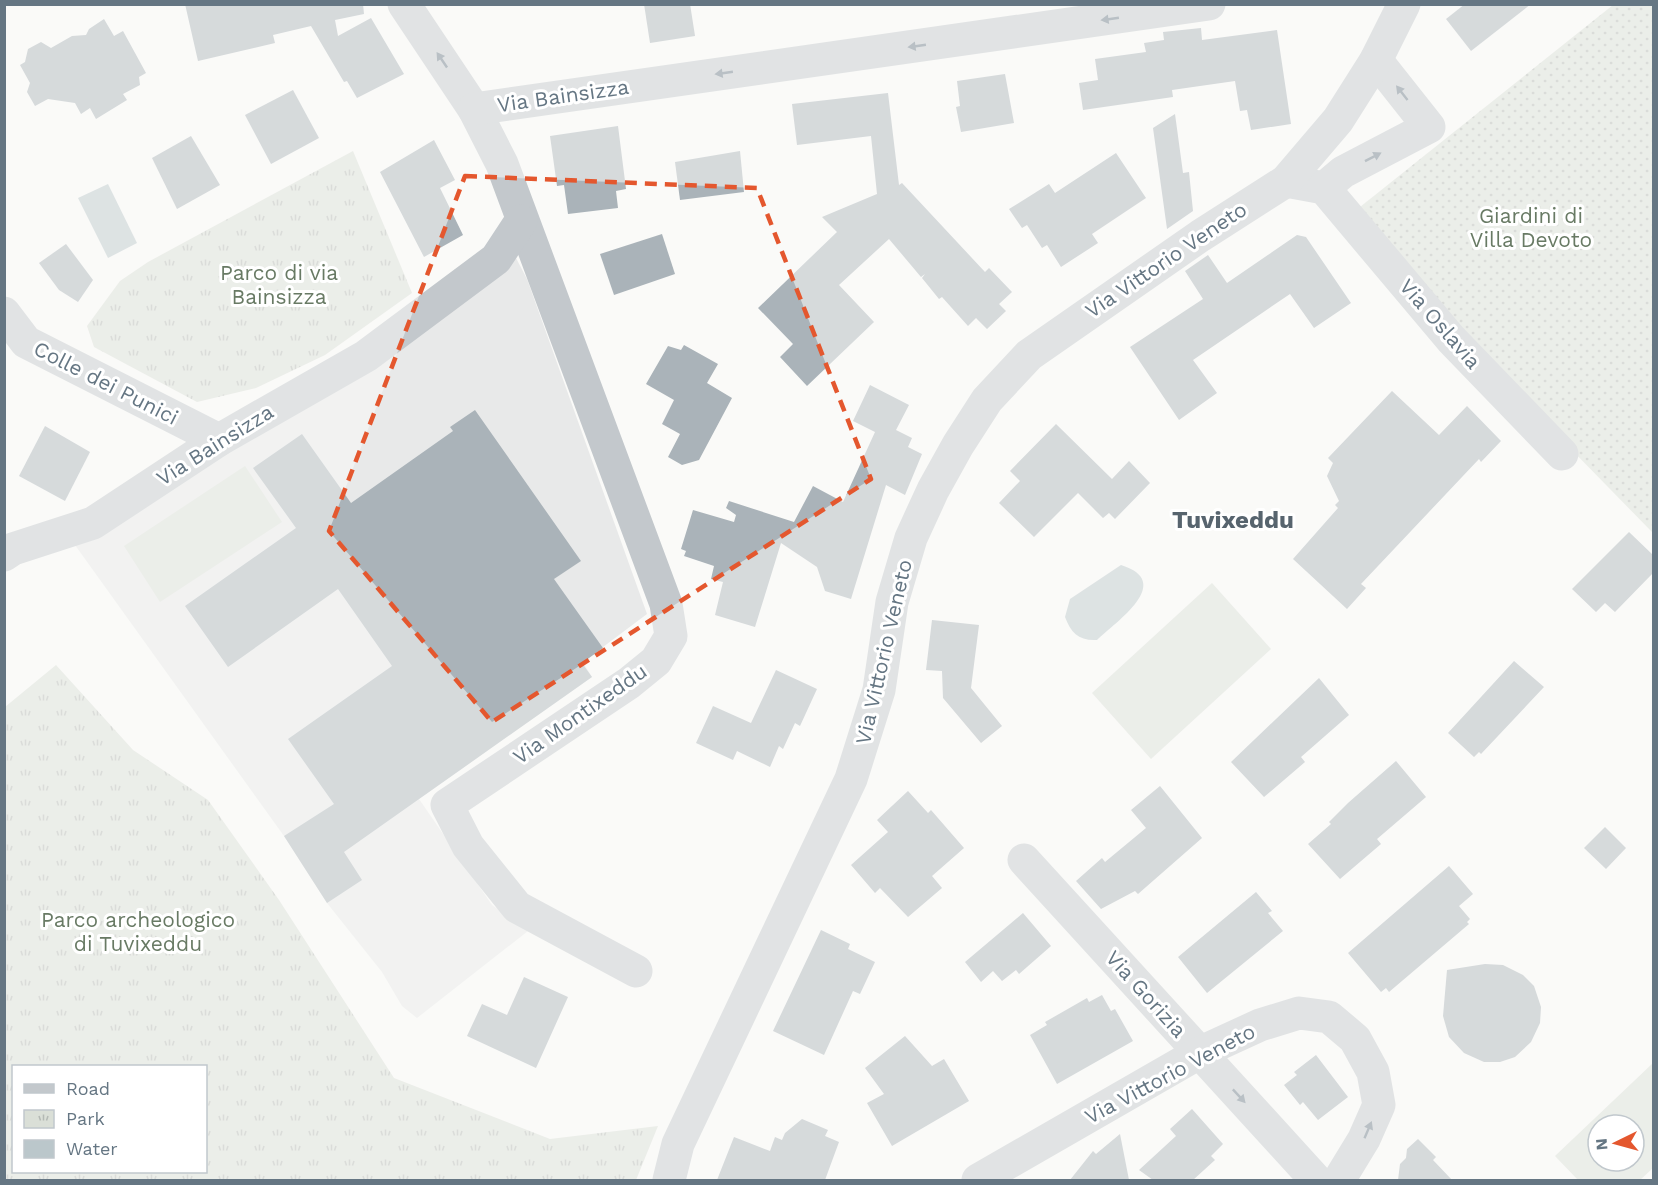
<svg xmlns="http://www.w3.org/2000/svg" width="1658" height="1185" viewBox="0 0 1658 1185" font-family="'Work Sans',sans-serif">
<defs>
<pattern id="park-tufts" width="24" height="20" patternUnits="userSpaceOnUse" patternTransform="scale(1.5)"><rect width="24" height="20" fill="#dadfd7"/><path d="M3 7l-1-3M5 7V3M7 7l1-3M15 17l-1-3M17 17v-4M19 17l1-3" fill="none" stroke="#b4b9b4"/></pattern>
<pattern id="garden-dots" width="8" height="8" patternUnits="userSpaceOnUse" patternTransform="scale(1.5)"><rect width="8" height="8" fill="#dadfd7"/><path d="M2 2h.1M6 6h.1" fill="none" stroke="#b4b9b4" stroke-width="1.8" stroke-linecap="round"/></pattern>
</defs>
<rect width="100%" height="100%" fill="#fafaf8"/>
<polygon fill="#e8e9e9" points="516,258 527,279 647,614 583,662 592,677 419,799 492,905 528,931 417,1018 402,1006 382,972 327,903 284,836 75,545"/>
<g fill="#dadfd7" fill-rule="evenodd">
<polygon points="245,466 282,522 160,602 124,546"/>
<polygon points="1212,583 1271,649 1151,759 1092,693"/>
<path d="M1653,1063V1168L1640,1180H1578L1555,1156ZM1598,1125H1634V1161H1598Z"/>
</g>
<g fill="url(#park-tufts)" fill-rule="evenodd">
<polygon points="353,151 412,293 325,355 256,388 197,402 94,347 87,326 120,281 148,262"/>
<path d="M56,665L133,750L208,800L279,900L394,1078L550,1139L658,1126L636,1180H5V707ZM14,1066H206V1172H14Z"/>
</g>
<polygon fill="url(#garden-dots)" points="1613,5 1653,5 1653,533 1476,352 1360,207"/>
<g fill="#bbc7cb">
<polygon points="108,184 137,243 108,258 78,198"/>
<path d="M1121,565C1175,582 1117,621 1097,640C1079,641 1071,633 1065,617L1070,599Z"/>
</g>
<g fill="#aab3b9">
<polygon points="185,4 363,4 364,14 335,20 338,36 371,18 404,74 357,98 347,81 344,82 311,26 273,35 275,43 198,61"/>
<polygon points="644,4 690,4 695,36 650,43"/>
<polygon points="1465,4 1531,4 1471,51 1446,19"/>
<polygon points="104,19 114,36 123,31 146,73 139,77 140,85 123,94 127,100 96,119 90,108 81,114 75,103 48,99 35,106 27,92 30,83 20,65 25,62 28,49 41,42 51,48 72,36 86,35 89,29"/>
<polygon points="1201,28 1202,40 1277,30 1291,124 1251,130 1247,110 1240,111 1235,81 1172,90 1173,97 1083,110 1079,83 1098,80 1095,59 1146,52 1144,43 1164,40 1163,32"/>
<polygon points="1005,74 1014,123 961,132 956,107 960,106 957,81"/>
<polygon points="293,90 319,138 271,164 245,115"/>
<polygon points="888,93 899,185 902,183 985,272 989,268 1012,292 999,304 1006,311 987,329 976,318 968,326 942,297 939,299 922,278 925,274 921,277 889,239 839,285 874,322 807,386 780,357 793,344 758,308 837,232 822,217 877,194 871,136 797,145 792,104"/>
<polygon points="1175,114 1183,173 1189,172 1193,211 1167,229 1153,128"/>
<polygon points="618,126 626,189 616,191 618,208 568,214 564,185 557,186 550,136"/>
<polygon points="191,136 220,185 177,209 152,158"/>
<polygon points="434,140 455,180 440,188 463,235 424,257 380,172"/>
<polygon points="740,151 744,192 680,200 675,162"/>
<polygon points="1116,153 1146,198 1092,234 1098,243 1061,267 1047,245 1042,248 1027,225 1022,228 1009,209 1049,184 1055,193"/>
<polygon points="662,234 675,274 614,295 600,254"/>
<polygon points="1297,235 1306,237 1351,303 1314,328 1290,294 1193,360 1217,393 1179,420 1130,347 1203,299 1185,271 1208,255 1227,283"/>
<polygon points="66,244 93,280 78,302 59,290 39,263"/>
<polygon points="684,345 718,364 707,383 732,398 699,460 682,465 668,457 680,434 662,424 674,400 646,384 668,346 681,350"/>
<polygon points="870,385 909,405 896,430 912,438 908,447 922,454 905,495 886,485 851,599 825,591 817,567 781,543 755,627 715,615 723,582 711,579 714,566 684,556 686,551 681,549 693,510 734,522 736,515 726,508 729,501 794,522 813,486 843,502 875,432 853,421"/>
<polygon points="1392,391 1439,435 1467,406 1501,441 1481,462 1479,459 1361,584 1366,588 1347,609 1293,559 1338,508 1335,505 1339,501 1327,476 1333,463 1328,458"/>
<polygon points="475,410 581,561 554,579 603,648 582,663 592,677 344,852 362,880 327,903 284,836 334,804 288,739 392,666 338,589 228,667 185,606 296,528 253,468 302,434 351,503 453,431 450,427"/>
<polygon points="1056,424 1112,479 1129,461 1150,483 1115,519 1109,513 1103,518 1078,493 1034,537 999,503 1020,481 1010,471"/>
<polygon points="45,426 90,452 65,501 19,476"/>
<polygon points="1629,532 1653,555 1653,573 1615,612 1605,603 1596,612 1572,589"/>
<polygon points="932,620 979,625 971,688 1002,726 981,743 943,698 942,671 926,670"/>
<polygon points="1514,661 1544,687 1481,754 1479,752 1474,757 1448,733"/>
<polygon points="776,670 817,689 800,726 795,723 783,749 779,746 770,767 737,751 733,760 696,743 713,706 751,723"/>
<polygon points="1319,678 1349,715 1301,757 1305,762 1264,797 1231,762"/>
<polygon points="1396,761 1426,797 1377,839 1381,844 1340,879 1308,844 1331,824 1329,822 1348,803"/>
<polygon points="1160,786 1202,838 1138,894 1135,891 1101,909 1076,881 1102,858 1105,862 1146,828 1131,810"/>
<polygon points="908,791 928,813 931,810 964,848 932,876 942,888 908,917 880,888 875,893 851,865 888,832 877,820"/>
<polygon points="1605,827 1626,848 1606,869 1584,848"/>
<polygon points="1449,866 1473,894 1459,906 1470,919 1467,922 1469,924 1389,992 1386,988 1381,992 1348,953"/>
<polygon points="1256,892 1272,911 1268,913 1283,931 1207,993 1178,957"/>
<polygon points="1023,913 1051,946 1019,974 1016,970 1002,981 993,971 981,982 965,962"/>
<polygon points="821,930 850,944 848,949 875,962 860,994 853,991 824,1055 773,1031"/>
<polygon points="1485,964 1503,965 1523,975 1534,986 1541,1007 1540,1023 1531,1042 1515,1057 1500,1062 1484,1062 1464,1053 1449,1037 1443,1016 1447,970"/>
<polygon points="524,977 568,997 536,1068 467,1036 482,1004 507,1015"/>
<polygon points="1102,995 1111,1011 1115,1009 1133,1041 1057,1084 1030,1035 1047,1025 1045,1022 1087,998 1089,1002"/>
<polygon points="905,1036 932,1066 944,1059 969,1101 892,1146 867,1103 884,1094 865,1068"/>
<polygon points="1316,1055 1348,1097 1318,1120 1303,1102 1300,1105 1284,1085 1297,1075 1294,1072"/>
<polygon points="1192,1109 1223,1144 1211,1156 1215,1160 1193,1180 1153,1180 1139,1170 1176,1136 1170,1129"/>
<polygon points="802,1119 828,1130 825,1136 839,1142 825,1180 717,1180 734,1137 770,1151 775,1137 782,1140 785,1133"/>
<polygon points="1120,1134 1129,1180 1070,1180 1093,1151 1096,1154"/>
<polygon points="1418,1139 1436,1157 1433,1160 1452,1180 1398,1180 1400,1164 1406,1158 1407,1149"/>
</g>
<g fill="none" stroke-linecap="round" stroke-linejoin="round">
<g stroke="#c3c8cc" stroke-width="33">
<polyline points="404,4 474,109 502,164 666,604 671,636 656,661 629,683 447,805 468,846 517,907 636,971"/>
<polyline points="474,109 1209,4"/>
<polyline points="1286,181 1324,188 1451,339 1562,454"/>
<polyline points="1324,188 1343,172 1429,127 1376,60"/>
<polyline points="4,313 26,342 219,440"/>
<polyline points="4,555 13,549 93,523 219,440 366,356 496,259 521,221"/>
<polyline points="1024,860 1316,1180"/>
<polyline points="669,1180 678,1144 851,779 879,690 892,602 911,538 933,490 958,445 987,400 1029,355 1200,236 1286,181 1338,120 1376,60 1404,4"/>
<polyline points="978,1180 1199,1053 1260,1025 1299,1013 1329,1017 1355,1039 1373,1072 1379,1105 1364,1139 1339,1180"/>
</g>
</g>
<defs><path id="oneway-solid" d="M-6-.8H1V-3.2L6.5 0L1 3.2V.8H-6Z" transform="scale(1.5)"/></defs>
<g fill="#6a7a87">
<use href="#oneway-solid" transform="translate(1110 19) rotate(172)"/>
<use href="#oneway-solid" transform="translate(917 46) rotate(172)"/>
<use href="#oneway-solid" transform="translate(442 60) rotate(-124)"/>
<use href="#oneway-solid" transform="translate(724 73) rotate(172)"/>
<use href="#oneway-solid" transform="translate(1402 93) rotate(-128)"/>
<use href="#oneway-solid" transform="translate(1373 157) rotate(-27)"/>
<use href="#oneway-solid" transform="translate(1239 1096) rotate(47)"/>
<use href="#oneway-solid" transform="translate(1368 1130) rotate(-67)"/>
</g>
<path d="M0 0H1658V1185H0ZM465,176L757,188L871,479L492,722L329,531Z" fill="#fafaf8" fill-opacity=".55" fill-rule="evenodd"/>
<path fill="none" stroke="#e4572e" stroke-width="4.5" stroke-dasharray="12 8" stroke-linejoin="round" d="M465,176L757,188L871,479L492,722L329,531Z"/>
<g text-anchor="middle" stroke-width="6" stroke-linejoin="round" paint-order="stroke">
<g font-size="21" fill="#657683" stroke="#fff">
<text transform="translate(563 96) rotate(-8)" y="7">Via Bainsizza</text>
<text transform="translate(1166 260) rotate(-34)" y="7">Via Vittorio Veneto</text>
<text transform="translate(1440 324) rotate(49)" y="7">Via Oslavia</text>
<text transform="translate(106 383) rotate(27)" y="7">Colle dei Punici</text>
<text transform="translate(215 445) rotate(-32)" y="7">Via Bainsizza</text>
<text transform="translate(884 652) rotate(-77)" y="7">Via Vittorio Veneto</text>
<text transform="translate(580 714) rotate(-35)" y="7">Via Montixeddu</text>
<text transform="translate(1146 994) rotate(48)" y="7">Via Gorizia</text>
<text transform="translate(1170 1074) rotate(-28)" y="7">Via Vittorio Veneto</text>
</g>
<g font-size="21" fill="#687a64" stroke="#fff">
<text x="1531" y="223">Giardini di<tspan x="1531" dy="24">Villa Devoto</tspan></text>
<text x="279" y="280">Parco di via<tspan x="279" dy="24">Bainsizza</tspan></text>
<text x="138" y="927">Parco archeologico<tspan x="138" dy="24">di Tuvixeddu</tspan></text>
</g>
<g font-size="24" font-weight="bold" fill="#57646e" stroke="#fff">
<text x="1233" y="528">Tuvixeddu</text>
</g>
</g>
<rect width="1658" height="1185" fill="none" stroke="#657683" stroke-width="12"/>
<rect x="12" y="1065" width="195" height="108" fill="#ffffff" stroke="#c1c8cd" stroke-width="1.5"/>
<rect x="24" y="1084" width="30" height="9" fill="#c3c8cc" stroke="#c1c8cd" stroke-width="1.5"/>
<text x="66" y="1095" font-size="18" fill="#657683">Road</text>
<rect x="24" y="1110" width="30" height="18" fill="url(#park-tufts)" stroke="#c1c8cd" stroke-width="1.5"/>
<text x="66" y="1125" font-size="18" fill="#657683">Park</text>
<rect x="24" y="1140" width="30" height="18" fill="#bbc7cb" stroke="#c1c8cd" stroke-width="1.5"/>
<text x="66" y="1155" font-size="18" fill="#657683">Water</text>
<g transform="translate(1616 1143) rotate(265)"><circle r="28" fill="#ffffff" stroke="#c1c8cd" stroke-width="1.5"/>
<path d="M0-4.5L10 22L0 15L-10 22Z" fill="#e4572e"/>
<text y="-9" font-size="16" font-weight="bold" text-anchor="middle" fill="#657683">N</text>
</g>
</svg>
